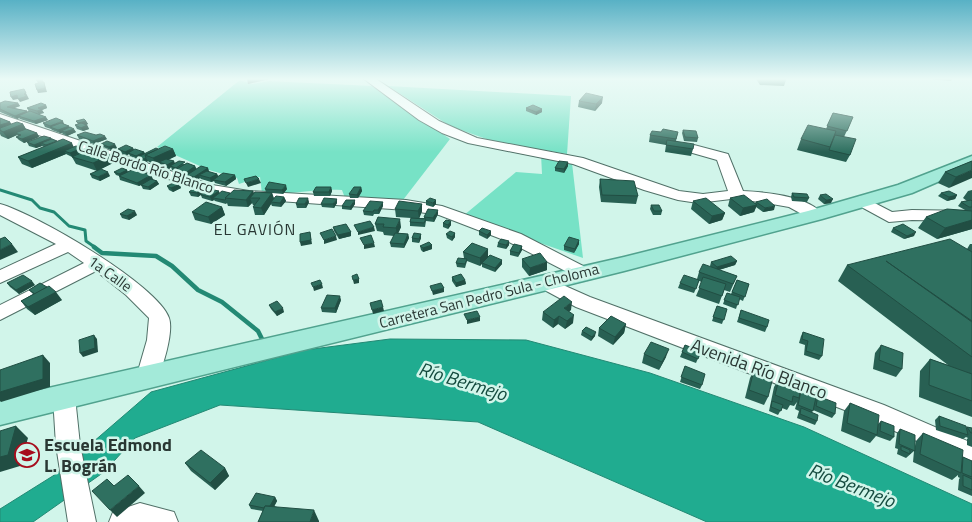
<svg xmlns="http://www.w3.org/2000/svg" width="972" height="522" viewBox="0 0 972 522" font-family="'Titillium Web',sans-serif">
<rect width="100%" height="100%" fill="#d1f5ea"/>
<g fill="#77e2c6">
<path d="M240,80L252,84L269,81L372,86L450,139L403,200L345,198L342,190C315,188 290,195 262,194L260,177L239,184L237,178L209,170L157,147Z"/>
<polygon points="388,86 571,96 567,154 492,141 450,126"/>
<polygon points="541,154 572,163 583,258 463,216 516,172 542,174"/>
</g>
<polygon fill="#20ac90" stroke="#238974" points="390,339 526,340 650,373 804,427 972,504 972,522 707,522 478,422 220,405 135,438 104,472 33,522 0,522 0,509 56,474 151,392 305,350"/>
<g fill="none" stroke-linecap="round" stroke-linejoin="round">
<polyline stroke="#238974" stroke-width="3" points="0,190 32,200 40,208 54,212 69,226 85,230 86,241 96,248"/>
<polyline stroke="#238974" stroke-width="4.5" points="94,247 102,253 156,256 172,266 198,290 222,302 258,331 264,343"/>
<defs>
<g id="minor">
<path d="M364,79H376L439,121L477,138L583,158L679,191L703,194L728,191L717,160L689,152L687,149L694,145L728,154L743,191C764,192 810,196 823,215L821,218H809L789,207L761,202L731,199L698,203L678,200L644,190L573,164L468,143L442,133L419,120Z"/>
<polygon points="0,114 212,185 249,191 406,200 442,206 521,234 589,269 592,273 589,277 583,279 577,277 509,242 439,215 406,210 249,199 210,193 0,122"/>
<polygon points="861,196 892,212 912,210 972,211 972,221 912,220 889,222 856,204 853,201 856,198"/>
<path d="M0,204C34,213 158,285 169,318C174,332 162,371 155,384L147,387L139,384L136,378L147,340L149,318L126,295L96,271L0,320V305L84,263L68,252L0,283V270L56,244L0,215Z"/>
<polygon points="545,277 590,297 884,405 972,443 972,466 868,419 576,307 539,287 536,283 539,279"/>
<polygon points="64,387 72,390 75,397 80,445 96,522 68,522 56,445 53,397 56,390"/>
<polygon points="140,503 174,512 178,522 109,522 113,512"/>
</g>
<polygon id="major" points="972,156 972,167 912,193 822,219 624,271 0,425 0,399 624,257 808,211 898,185"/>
</defs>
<use href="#minor" stroke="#507067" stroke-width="2"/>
<use href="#major" stroke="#51a28e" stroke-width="3"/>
<use href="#minor" fill="#fff" fill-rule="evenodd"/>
<use href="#major" fill="#a3ead9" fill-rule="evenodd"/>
</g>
<g fill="#286053">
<polygon points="756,79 786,79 786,80 784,86 760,85"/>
<polygon points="929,79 952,79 951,81"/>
<polygon points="579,101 602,103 595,111 578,107"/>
<polygon points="0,103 18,103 20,106 14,108 27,111 28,112 29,112 27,108 46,105 47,108 42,110 44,113 39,114 48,120 36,124 20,119 19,118 17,119 0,112"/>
<polygon points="526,108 542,109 542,112 536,115 526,111"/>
<polygon points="833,113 853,117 844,137 850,155 846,162 797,150 801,139 826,129"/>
<polygon points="0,118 10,122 11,124 23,124 26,129 37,133 39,137 24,143 19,140 16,137 18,136 17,135 8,139 1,136 0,134"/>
<polygon points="76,121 86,121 88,124 86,125 87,125 89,129 83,131 77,129 75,125 78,124"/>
<polygon points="43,123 64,124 76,132 67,136 63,134 62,133 60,133 52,130 51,129 45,127"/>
<polygon points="683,130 698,138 697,142 684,141 682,133"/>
<polygon points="661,132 678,132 676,141 693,149 691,156 665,152 666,145 649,142 650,135"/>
<polygon points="77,135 107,139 94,144 79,139"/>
<polygon points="51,138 58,142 74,147 82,148 83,150 99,152 101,155 115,162 97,171 76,164 72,157 66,154 32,168 22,164 18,157 44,147 42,146 36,148 29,146 27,142"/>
<polygon points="101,144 117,148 111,150 103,147"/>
<polygon points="133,148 134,150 144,152 145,154 158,149 173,149 176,156 168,160 174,161 175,164 185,164 195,166 196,169 208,168 209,172 217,174 218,176 235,175 236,179 226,186 215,183 214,181 211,182 201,179 200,178 196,180 189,178 188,175 176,174 175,171 172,170 171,167 169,169 161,166 160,164 156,165 149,162 148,161 145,163 140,161 139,159 138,159 130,156 129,154 127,155 119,153 118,149"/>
<polygon points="972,161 949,188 938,183 945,172"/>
<polygon points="568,166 564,173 555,171 555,168"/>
<polygon points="127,170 128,172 157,181 159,184 150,190 143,189 141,185 139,186 120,180 119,176 116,175 114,172"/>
<polygon points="90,174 110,176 100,181 92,178"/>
<polygon points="600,179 638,196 636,204 601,202 599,187"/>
<polygon points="167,186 181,188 173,192 169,190"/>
<polygon points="331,187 332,191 330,196 314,196 313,192"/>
<polygon points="361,187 362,191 358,198 350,198 349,194"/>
<polygon points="202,188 204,192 219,191 219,193 230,193 253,191 254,193 266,192 265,189 287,189 283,194 272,193 274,198 284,197 286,201 281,207 272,206 271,204 264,215 255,215 253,207 254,205 253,205 252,203 248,207 228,206 227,203 226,204 215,201 214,200 212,201 202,198 201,195 198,197 191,196 189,192"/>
<polygon points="972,190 972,229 937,239 918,228 926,217 965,210 958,206 961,202 967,201 963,198 968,191"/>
<polygon points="792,193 809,198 807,202 792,201 791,197"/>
<polygon points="941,193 957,195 955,199 947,201 938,196"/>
<polygon points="820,195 831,203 824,204 818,199"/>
<polygon points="730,198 755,203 756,202 774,210 763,212 756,207 754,212 740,216 728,206"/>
<polygon points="426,201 436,204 433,207 426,205"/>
<polygon points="693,201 725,213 722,220 709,224 691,209"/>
<polygon points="309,202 306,208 297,208 296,204"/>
<polygon points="337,203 334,208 322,207 321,204"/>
<polygon points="355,204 351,210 342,209 342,206"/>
<polygon points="422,204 422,211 419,218 424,218 424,217 438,214 434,222 426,221 425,227 410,226 410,222 411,218 396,217 395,209"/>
<polygon points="651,205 662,211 661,215 653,215 650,209"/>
<polygon points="383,206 379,214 374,214 373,216 364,215 363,211"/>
<polygon points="222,207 225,215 211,224 195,220 192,212"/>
<polygon points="120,214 137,215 129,220 122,218"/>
<polygon points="378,217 401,227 398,233 408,234 409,238 404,248 391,247 390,243 394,236 384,235 383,232 377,231 375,224"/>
<polygon points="451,221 451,225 448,229 443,227 443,223"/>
<polygon points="333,227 351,232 351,236 339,239 334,231"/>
<polygon points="893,228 914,236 904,239 891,232"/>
<polygon points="479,231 491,231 491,235 487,239 479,235"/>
<polygon points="455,233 455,237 452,241 447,238 446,234"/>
<polygon points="421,234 421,238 419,243 412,242 412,238"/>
<polygon points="579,240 579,244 574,253 564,250 564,246"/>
<polygon points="498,243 509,245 506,249 497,247"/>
<polygon points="970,244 972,244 972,417 919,397 920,371 930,359 948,365 838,281 847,265 967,249"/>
<polygon points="432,245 432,249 423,252 421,250 420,246"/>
<polygon points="522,246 522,250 518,257 510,255 510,251"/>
<polygon points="488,249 488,257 480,266 467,261 465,268 457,267 456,263 464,258 463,252"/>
<polygon points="522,259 547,270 529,276 522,267"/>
<polygon points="502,260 502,264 495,272 482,267 482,263"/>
<polygon points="737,261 735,265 719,270 737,276 730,292 724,290 719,304 696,296 702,282 699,281 694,293 678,288 680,283 697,279 699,272 711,267 710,266 711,262"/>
<polygon points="452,277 465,280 466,284 456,287 452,281"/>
<polygon points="737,280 749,284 743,301 739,299 736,309 723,304 727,293 731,294"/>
<polygon points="7,283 35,285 19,294 10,287"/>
<polygon points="29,290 62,300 35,315 27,309 21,301 33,294"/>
<polygon points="341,300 336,313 322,312 321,308"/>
<polygon points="269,305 284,312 277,316 271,309"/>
<polygon points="717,306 727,309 722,324 712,321"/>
<polygon points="571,310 569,311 573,323 565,329 558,324 553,328 542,320 543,312"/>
<polygon points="741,310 767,327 765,332 737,322"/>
<polygon points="626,324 624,333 613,345 598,336 599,328"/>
<polygon points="582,331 595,336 591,341 581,335"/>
<polygon points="803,332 822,356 819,360 804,355 805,345 799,343 801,336"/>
<polygon points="685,345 701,351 696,363 680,357"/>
<polygon points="881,345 902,369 896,377 873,369 875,353"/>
<polygon points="644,354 666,357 659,370 642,363"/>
<polygon points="685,366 702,385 700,389 680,382"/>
<polygon points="754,370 768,397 764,405 745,398 750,378"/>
<polygon points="779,379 815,400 818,396 835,414 832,418 813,410 812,412 817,421 815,425 797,418 799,411 795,409 797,402 794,406 790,405 787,410 782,408 778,415 769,411 774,387"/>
<polygon points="850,403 878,424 881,421 894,437 890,441 876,436 870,443 841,431 844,411"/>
<polygon points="939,416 967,428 967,427 972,428 972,447 967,445 967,439 968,438 966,437 963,439 936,430 935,420"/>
<polygon points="900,429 915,446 916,441 923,433 962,458 963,457 972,461 972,496 958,490 959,479 960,478 958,477 958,475 952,480 913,462 914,451 906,458 897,454 898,449 895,448 897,433"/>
<polygon points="185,463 225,468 229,476 215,490 191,471"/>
<polygon points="275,497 277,501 274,506 319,521 319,522 258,522 263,511 251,509 249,505"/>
</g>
<g fill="#214e43">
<polygon points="42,79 44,83 38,84 37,81"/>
<polygon points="247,79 270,79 248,84"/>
<polygon points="44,82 47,92 38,93 37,90"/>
<polygon points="24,89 29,99 20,102 18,99 13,100 11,97"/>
<polygon points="603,97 602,103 595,111 596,104"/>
<polygon points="18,103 20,106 9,110 7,107"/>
<polygon points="46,105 47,108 42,110 44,113 39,114 37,111 38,108"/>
<polygon points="542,109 542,112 536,115 536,112"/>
<polygon points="27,111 29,115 18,116 19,118 17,119 15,116"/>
<polygon points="46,117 48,120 36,124 34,121"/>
<polygon points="63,121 64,124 50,127 50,126"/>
<polygon points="86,121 88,124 80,126 78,123"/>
<polygon points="10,122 12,125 0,129 0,125"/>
<polygon points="23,124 27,131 15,133 17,135 8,139 3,132"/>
<polygon points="87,125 89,129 83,131 81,128"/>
<polygon points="69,126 71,129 61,131 62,133 60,133 58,130"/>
<polygon points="74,129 76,132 67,136 65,132"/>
<polygon points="37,133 39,137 24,143 22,139"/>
<polygon points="105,136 107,139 94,144 93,141"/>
<polygon points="51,138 53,142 41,143 42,146 36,148 34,145"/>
<polygon points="57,141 59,144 72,143 75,150 64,151 66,154 32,168 28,161 47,149 46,145"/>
<polygon points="115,144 117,148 111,150 109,147"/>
<polygon points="82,148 84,152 75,153 76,155 72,157 70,153"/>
<polygon points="133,148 135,152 128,153 129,154 127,155 125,152"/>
<polygon points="173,149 176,156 161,163 159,162 160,164 156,165 153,158"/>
<polygon points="99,152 103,159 93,154"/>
<polygon points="144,152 146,155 138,157 139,159 138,159 136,156"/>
<polygon points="111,155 115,162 97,171 93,163"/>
<polygon points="146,158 148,161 145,163 144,159"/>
<polygon points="174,161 175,165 170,166 171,167 169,169 167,165"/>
<polygon points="568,162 568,166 564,173 564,169"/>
<polygon points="195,166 197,170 188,175 187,172"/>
<polygon points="208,168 209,172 199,175 200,178 196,180 194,177"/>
<polygon points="127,170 128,174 121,177 119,174"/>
<polygon points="972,170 972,178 949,188 956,177"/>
<polygon points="108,172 110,176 100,181 98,177"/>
<polygon points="217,174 219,178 213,180 214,181 211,182 210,178"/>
<polygon points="151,175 153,179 139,186 137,183"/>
<polygon points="235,175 236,179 226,186 225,182"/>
<polygon points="259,179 261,183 248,187 246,183"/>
<polygon points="157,181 159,184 150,190 148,187"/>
<polygon points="180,184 181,188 173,192 171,188"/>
<polygon points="286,185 287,189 283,194 282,190"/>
<polygon points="331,187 332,191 330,196 329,192"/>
<polygon points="361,187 362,191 358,198 357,195"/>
<polygon points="202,188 204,192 198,197 197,193"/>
<polygon points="219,191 220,195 213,198 214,200 212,201 210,197"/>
<polygon points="253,191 255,198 250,198 252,203 248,207 246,200"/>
<polygon points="272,193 274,200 271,202 271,204 264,215 261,208"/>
<polygon points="957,195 955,199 947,201 949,197"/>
<polygon points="284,197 286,201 281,207 280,203"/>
<polygon points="308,198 309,202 306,208 305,204"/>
<polygon points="337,199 337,203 334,208 333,204"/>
<polygon points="833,199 831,203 824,204 826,200"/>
<polygon points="355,200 355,204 351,210 350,207"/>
<polygon points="436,200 436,204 433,207 433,203"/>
<polygon points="383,202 383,206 379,214 378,210"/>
<polygon points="422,204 422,211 419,219 418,211"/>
<polygon points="757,205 754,212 740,216 743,208"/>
<polygon points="775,206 774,210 763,212 765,208"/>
<polygon points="222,207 225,215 211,224 208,217"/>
<polygon points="438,210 438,214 434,222 433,218"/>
<polygon points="135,211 137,215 129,220 127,216"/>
<polygon points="725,213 722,220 709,224 712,216"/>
<polygon points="400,219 401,227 397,236 396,228"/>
<polygon points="972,220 972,229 937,239 945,228"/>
<polygon points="451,221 451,225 448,229 448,225"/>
<polygon points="374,227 375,231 358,235 358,232"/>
<polygon points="491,231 491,235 487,239 487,235"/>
<polygon points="310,232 312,244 301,246 300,242"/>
<polygon points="351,232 351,236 339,239 338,235"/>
<polygon points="916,232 914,236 904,239 907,236"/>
<polygon points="455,233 455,237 452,241 452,237"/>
<polygon points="408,234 409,238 404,248 404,244"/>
<polygon points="421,234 421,238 419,243 419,239"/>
<polygon points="336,236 337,240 324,244 324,240"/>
<polygon points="579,240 579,244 574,253 575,249"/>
<polygon points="509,241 509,245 506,249 506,245"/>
<polygon points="374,243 375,247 364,249 364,245"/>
<polygon points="12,244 18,252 0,260 0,250"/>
<polygon points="432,245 432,249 423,252 423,248"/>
<polygon points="522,246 522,250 518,257 519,253"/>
<polygon points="488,249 488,257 480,266 480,258"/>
<polygon points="502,260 502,264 495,272 495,268"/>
<polygon points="737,261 735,265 715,271 717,267"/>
<polygon points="547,262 547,270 529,276 530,268"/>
<polygon points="359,279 359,283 354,284 353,280"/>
<polygon points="465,280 466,284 456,287 456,283"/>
<polygon points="32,281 35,285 19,294 16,290"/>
<polygon points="322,284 323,288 314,291 313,287"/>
<polygon points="444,288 444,292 433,295 432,291"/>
<polygon points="56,292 62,300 35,315 28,307"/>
<polygon points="340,296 341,300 336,313 335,308"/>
<polygon points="572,302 571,310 563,316 564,308"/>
<polygon points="383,307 384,311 373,314 372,310"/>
<polygon points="283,308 284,312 277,316 275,312"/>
<polygon points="574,315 573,323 565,329 567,321"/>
<polygon points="559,316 558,324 553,328 554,320"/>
<polygon points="480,317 480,321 467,324 467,320"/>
<polygon points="626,324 624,333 613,345 615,337"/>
<polygon points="596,332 595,336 591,341 592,337"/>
<polygon points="94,335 97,339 98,352 83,357 80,353"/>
<polygon points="669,349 666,357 659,370 662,362"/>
<polygon points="43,355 50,363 50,387 1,402 0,401 0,392"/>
<polygon points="16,426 28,438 20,466 0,472 0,457"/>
<polygon points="225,468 229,476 215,490 210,483"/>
<polygon points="139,486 145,493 117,517 110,510"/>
<polygon points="275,497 277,501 271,513 269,509"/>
<polygon points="314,510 319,521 319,522 310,522"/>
</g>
<g fill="#2f7060" stroke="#214e43">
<polygon points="36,79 42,79 42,80 37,81"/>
<polygon points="44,82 45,88 37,90 35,84"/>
<polygon points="24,89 26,93 24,94 27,96 18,99 17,95 11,97 10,92"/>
<polygon points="586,93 603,97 596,104 579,101"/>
<polygon points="5,101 18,103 7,107 27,111 15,116 0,109 0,103"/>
<polygon points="41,103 46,105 38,108 42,109 37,111 27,108"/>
<polygon points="533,105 542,109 536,112 526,108"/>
<polygon points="30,111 46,117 34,121 18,116"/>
<polygon points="833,113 853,117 847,131 827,126"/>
<polygon points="0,118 10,122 0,125"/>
<polygon points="56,118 63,121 50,126 43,123"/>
<polygon points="84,119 86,121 78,123 76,121"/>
<polygon points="17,122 23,124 3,132 0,130 0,128"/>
<polygon points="61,123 69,126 58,130 50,127"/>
<polygon points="81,123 87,125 81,128 75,125"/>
<polygon points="808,125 836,131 830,147 801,139"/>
<polygon points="70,127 74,129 65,132 61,131"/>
<polygon points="26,129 37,133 22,139 16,137 21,135 15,133"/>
<polygon points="663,129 678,132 676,139 650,135 652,131 661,132"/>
<polygon points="683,130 696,131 698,138 685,137"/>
<polygon points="85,132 96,135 100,134 105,136 93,141 77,135"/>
<polygon points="835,135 856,139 850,155 829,150"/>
<polygon points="44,136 51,138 34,145 27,142"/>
<polygon points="52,139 57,141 46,145 41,143"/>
<polygon points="63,139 72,143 28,161 18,157"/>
<polygon points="667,140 694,144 693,149 666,145"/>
<polygon points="107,141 115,144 109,147 101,144"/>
<polygon points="126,145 133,148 125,152 118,149"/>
<polygon points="76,146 82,148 70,153 64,151"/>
<polygon points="165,146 173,149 153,158 145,155"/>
<polygon points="91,148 99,152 93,154 98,156 106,153 111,155 93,163 72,157"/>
<polygon points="156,148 158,149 145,155 146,158 144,159 138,157"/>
<polygon points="85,149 87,150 78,154 75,153"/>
<polygon points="135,149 144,152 136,156 128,153"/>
<polygon points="166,159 174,161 167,165 159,162"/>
<polygon points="179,161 185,162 176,168 170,166"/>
<polygon points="559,161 568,162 564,169 555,168"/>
<polygon points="972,161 972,170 956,177 945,172"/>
<polygon points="187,163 195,166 187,172 175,170"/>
<polygon points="201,166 208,168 194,177 187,175"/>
<polygon points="122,168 127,170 119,174 114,172"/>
<polygon points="101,169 108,172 98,177 90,174"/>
<polygon points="134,169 151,175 137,183 119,176"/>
<polygon points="207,171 217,174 210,178 199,175"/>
<polygon points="223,173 235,175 225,182 213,180"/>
<polygon points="256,176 259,179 246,183 244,179"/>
<polygon points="151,179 157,181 148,187 141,185"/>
<polygon points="600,179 634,181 638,196 602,195"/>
<polygon points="175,182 180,184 171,188 167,186"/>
<polygon points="269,182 286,185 282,190 265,189"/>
<polygon points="195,187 202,188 197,193 189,192"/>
<polygon points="316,187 331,187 329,192 313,192"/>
<polygon points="354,187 361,187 357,195 349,194"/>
<polygon points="209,189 219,191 210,197 201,195"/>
<polygon points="234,190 253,191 246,200 225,198"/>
<polygon points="222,191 230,193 225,198 226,199 225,200 213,198"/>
<polygon points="949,191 957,195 949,197 941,193"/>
<polygon points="255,192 272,193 261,208 253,207 260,198 250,198"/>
<polygon points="792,193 807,194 809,198 794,197"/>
<polygon points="826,194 833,199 826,200 820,195"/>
<polygon points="744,195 757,205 743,208 730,198"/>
<polygon points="276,196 284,197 280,203 271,202"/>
<polygon points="299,198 308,198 305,204 296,204"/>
<polygon points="324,198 337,199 333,204 321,204"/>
<polygon points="430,198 436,200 433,203 426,201"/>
<polygon points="706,198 725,213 712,216 693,201"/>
<polygon points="767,199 775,206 765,208 756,202"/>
<polygon points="346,200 355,200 350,207 342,206"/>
<polygon points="971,200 972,201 972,207 969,207 961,202"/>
<polygon points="370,201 383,202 378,210 374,210 373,212 363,211"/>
<polygon points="399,201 422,204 418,211 395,209"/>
<polygon points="206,202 222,207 208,217 192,212"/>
<polygon points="651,205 659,205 662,211 654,211"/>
<polygon points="128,209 135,211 127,216 120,214"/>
<polygon points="428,209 438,210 433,218 424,217"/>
<polygon points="947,209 972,211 972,220 945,228 926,217"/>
<polygon points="378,217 400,219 396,228 383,227 384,224 375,224"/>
<polygon points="411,218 426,219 424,223 410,222"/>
<polygon points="446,220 451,221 448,225 443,223"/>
<polygon points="370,221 374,227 358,232 354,225"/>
<polygon points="346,224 351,232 338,235 333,227"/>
<polygon points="903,224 916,232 907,236 893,228"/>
<polygon points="482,228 491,231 487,235 479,231"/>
<polygon points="332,229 336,236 324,240 320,233"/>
<polygon points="450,231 455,233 452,237 446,234"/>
<polygon points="310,232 311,240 300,242 300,234"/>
<polygon points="395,233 408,234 404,244 390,243"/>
<polygon points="414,233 421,234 419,239 412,238"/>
<polygon points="371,235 374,243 364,245 360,238"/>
<polygon points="5,237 12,244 0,250 0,239"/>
<polygon points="569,237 579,240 575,249 564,246"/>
<polygon points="501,239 509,241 506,245 498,243"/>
<polygon points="950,239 972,252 972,321 886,261 972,322 972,357 847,265"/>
<polygon points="429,242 432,245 423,248 420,246"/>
<polygon points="472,243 488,249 480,258 463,252"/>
<polygon points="514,244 522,246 519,253 510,251"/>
<polygon points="540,253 547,262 530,268 522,259"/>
<polygon points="490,255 502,260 495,268 482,263"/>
<polygon points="731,256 737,261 717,267 711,262"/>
<polygon points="458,258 467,259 465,264 456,263"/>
<polygon points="703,264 737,276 733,284 699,272"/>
<polygon points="357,274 359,279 353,280 352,276"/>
<polygon points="461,274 465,280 456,283 452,277"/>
<polygon points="23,275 32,281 16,290 7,283"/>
<polygon points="684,275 699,280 696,289 680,283"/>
<polygon points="703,277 726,284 722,296 699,288"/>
<polygon points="320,280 322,284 313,287 311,283"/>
<polygon points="737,280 749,284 745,297 732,292"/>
<polygon points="40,283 47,287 35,294 29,290"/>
<polygon points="441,283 444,288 432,291 430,286"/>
<polygon points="49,286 56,292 28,307 21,301"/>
<polygon points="727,293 740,297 738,305 724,300"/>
<polygon points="327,295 340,296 335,308 321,308"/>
<polygon points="564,296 572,302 564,308 574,315 567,321 559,316 554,320 543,312"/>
<polygon points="381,300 383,307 372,310 370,303"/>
<polygon points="277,301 283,308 275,312 269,305"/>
<polygon points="717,306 727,309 724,320 713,317"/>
<polygon points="741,310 769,320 767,327 739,318"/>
<polygon points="477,311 480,317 467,320 464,314"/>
<polygon points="611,316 626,324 615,337 599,328"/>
<polygon points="586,327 596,332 592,337 582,331"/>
<polygon points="803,332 824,339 822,356 806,351 808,341 802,339"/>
<polygon points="94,335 95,348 80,353 79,340"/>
<polygon points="651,342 669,349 662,362 644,354"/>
<polygon points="685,345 701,351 698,359 682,352"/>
<polygon points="881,345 903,353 902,369 879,360"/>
<polygon points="43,355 43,379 0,392 0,370"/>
<polygon points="930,359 972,374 972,401 929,385"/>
<polygon points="685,366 705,374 702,385 681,377"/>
<polygon points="754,370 773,377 768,397 749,390"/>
<polygon points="779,379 801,388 799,398 793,396 792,402 775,395"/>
<polygon points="801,391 816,397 813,411 798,405"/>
<polygon points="818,396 836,403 835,414 816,406"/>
<polygon points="772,401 783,405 781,411 771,407"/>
<polygon points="850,403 879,415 877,435 847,423"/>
<polygon points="801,408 818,415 817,421 800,414"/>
<polygon points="939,416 966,426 968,435 940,426"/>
<polygon points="881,421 894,426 894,437 880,431"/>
<polygon points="16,426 8,455 0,457 0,431"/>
<polygon points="967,427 972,428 972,433 971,433"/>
<polygon points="900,429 915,435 915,451 899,444"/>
<polygon points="923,433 963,450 961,473 920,454"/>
<polygon points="901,446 910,450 910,454 901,450"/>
<polygon points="201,450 225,468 210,483 185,463"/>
<polygon points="963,457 972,461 972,477 962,473"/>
<polygon points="128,475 139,486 110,510 92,491 107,479 114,486"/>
<polygon points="963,475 972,479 972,490 963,486"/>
<polygon points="256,493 275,497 270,506 265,506 264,508 249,505"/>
<polygon points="265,506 314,510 310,522 258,522"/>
</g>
<linearGradient id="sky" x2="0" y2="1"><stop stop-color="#58b1c5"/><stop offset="0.52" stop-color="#eafaf6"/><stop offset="1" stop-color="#eafaf6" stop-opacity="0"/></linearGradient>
<rect width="972" height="152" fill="url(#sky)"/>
<defs>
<symbol id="school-ring" viewBox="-11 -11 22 22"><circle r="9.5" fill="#d1f5ea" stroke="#a60d1d" stroke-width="1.5"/><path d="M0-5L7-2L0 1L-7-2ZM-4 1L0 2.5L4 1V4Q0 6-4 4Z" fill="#a60d1d"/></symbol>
</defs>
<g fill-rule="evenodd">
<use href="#school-ring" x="13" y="441" width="28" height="28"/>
</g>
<g text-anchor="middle" stroke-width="5" stroke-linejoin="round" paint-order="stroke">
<g font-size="15" fill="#293733" stroke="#d1f5ea">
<text transform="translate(146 167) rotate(18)" y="5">Calle Bordo Río Blanco</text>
<text transform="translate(110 274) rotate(36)" y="5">1a Calle</text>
<text transform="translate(489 296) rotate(-14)" y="5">Carretera San Pedro Sula - Choloma</text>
</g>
<g font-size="16" letter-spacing="1" fill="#293733" stroke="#d1f5ea">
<text x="255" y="235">EL GAVIÓN</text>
</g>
<g font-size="18" fill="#293733" stroke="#d1f5ea">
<text transform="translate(759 369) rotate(20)" y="6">Avenida Río Blanco</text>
</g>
<g font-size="18" font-weight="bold" fill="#293733" stroke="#d1f5ea" text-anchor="start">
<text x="44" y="451">Escuela Edmond<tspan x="44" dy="21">L. Bográn</tspan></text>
</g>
<g font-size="19" font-style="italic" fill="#154b3f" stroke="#d1f5ea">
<text transform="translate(463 381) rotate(17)" y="7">Río Bermejo</text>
<text transform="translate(852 485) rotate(21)" y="7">Río Bermejo</text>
</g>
</g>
</svg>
